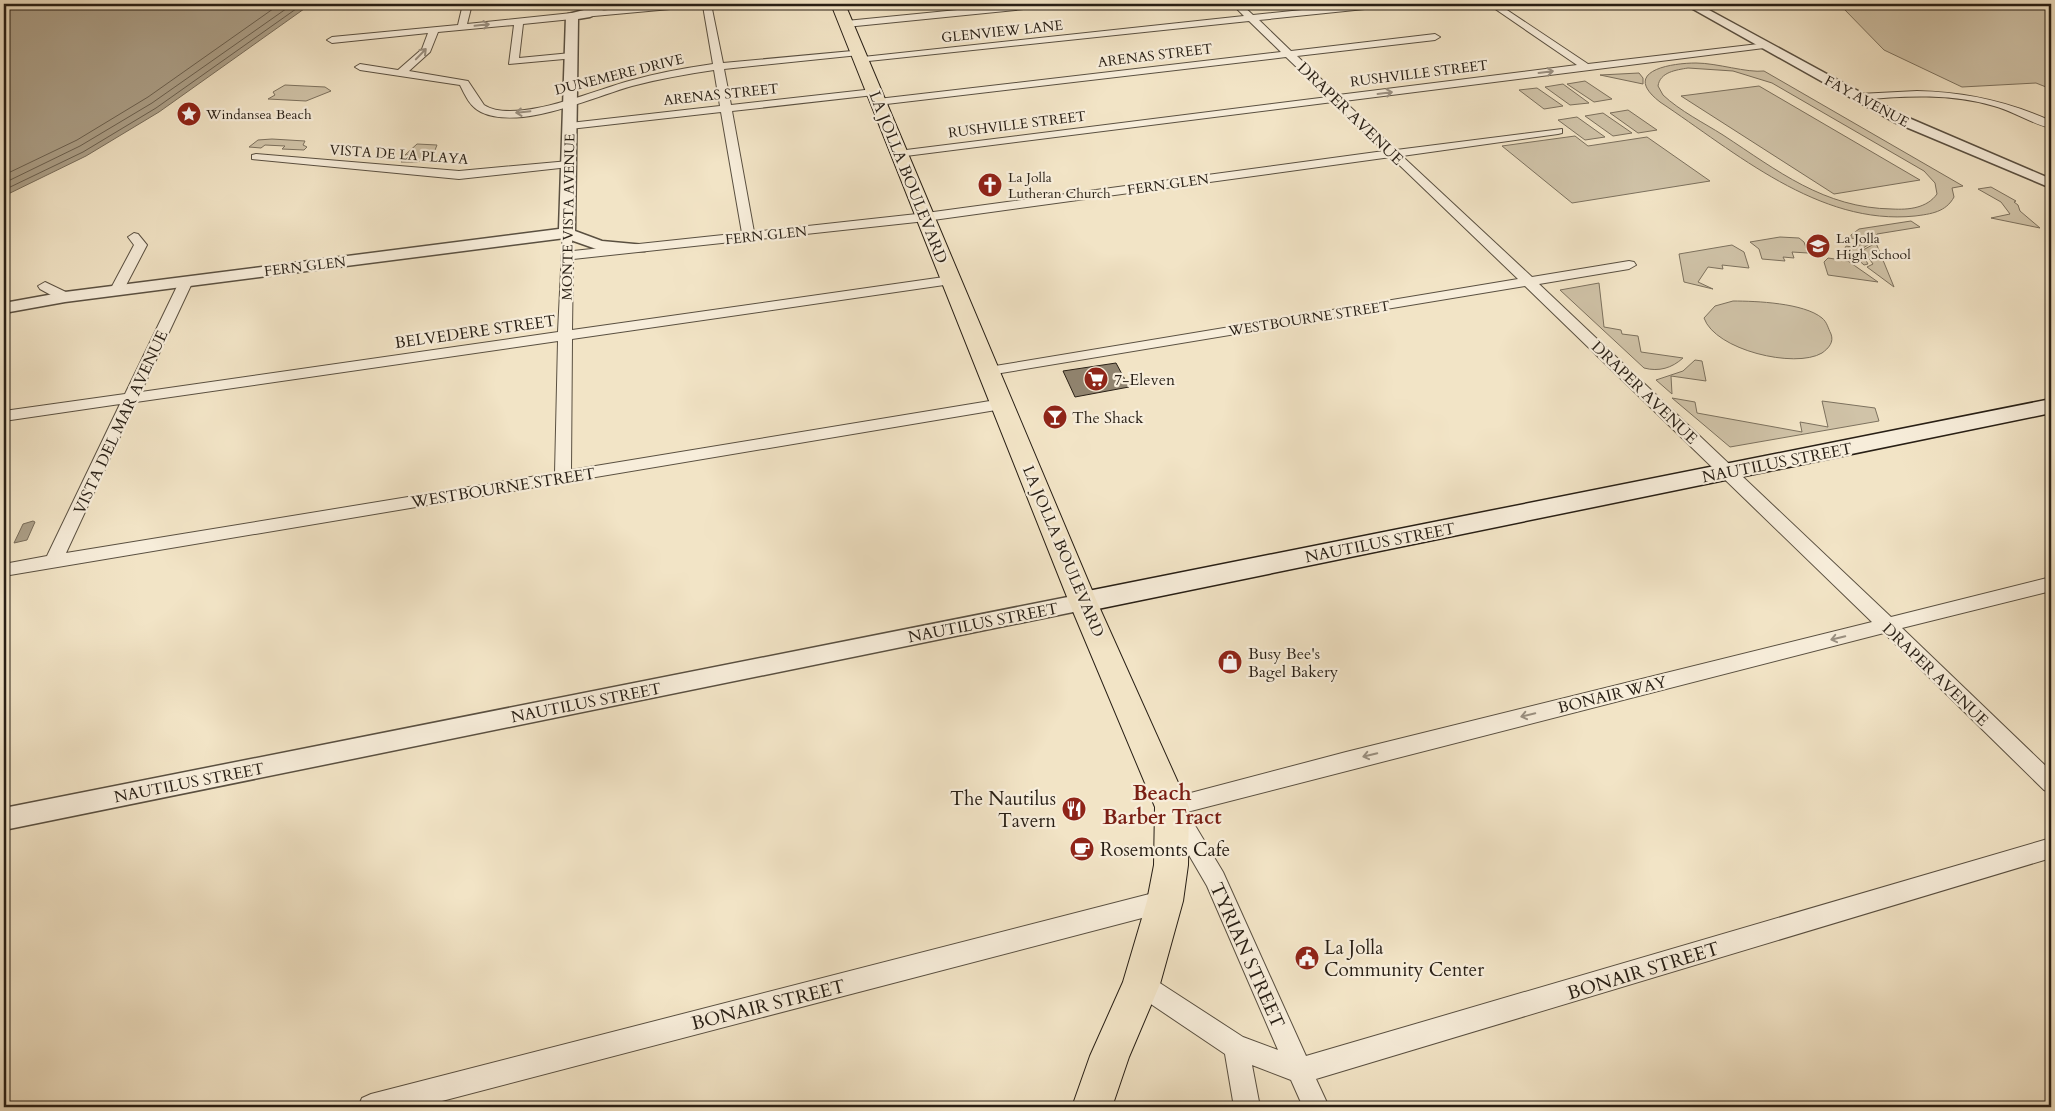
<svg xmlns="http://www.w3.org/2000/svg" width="2055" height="1111" viewBox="0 0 2055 1111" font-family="Cardo,serif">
<rect width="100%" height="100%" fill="#f2e4c6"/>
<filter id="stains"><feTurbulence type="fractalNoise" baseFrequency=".004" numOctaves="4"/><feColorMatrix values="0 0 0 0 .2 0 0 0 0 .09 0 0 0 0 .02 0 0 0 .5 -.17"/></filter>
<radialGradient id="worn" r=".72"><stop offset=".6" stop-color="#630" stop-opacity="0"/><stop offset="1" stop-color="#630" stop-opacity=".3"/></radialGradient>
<g fill="#d0c3a8" stroke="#7c715e" fill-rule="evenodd">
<polygon points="1872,4 2051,4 2051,89 2036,83 1962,87 1884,50 1844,9 1869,9"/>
<path d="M1696,63C1717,63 1747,73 1764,71L1963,186L1952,188L1954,197C1946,212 1931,214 1915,216C1819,226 1735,152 1660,102C1620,71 1671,63 1696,63ZM1688,68L1733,71L1772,83L1924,171L1935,183L1937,194C1927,208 1909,210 1892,209C1824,208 1778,171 1723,135C1704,123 1680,111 1663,95L1658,86C1660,72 1676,70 1688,68Z"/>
<polygon points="1639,73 1643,78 1643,84 1600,75"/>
<polygon points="1585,81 1612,99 1594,102 1567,84"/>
<polygon points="1563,84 1589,103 1570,105 1545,87"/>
<polygon points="285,85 325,87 331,91 306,101 268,99 275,95 273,92"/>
<polygon points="1759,86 1920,180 1834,194 1681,96"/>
<polygon points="1537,88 1563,106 1544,109 1519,90"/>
<polygon points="1628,110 1657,130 1638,133 1610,113"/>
<polygon points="1603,113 1632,133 1613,136 1585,116"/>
<polygon points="1577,117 1605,137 1585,140 1558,120"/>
<polygon points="1575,136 1588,146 1647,137 1710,181 1572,203 1502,146"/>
<polygon points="272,139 305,141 303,145 307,147 304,150 282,149 285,146 265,145 261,148 249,147 258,140"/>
<polygon points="417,144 437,145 432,158 427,158 417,162 401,162 408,155 405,155"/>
<polygon points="1991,187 2016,201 2014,202 2018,205 2020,211 2040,228 1991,218 2010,214 2001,202 1978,189"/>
<polygon points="1911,221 1920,227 1877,234 1876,236 1861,240 1851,238 1851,235 1859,229"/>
<polygon points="1780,237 1799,238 1804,242 1808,253 1792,252 1794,258 1783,257 1785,261 1762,259 1759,249 1750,242"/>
<path d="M1869,239L1871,243L1860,250L1868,264L1864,265L1845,248L1846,246C1854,248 1863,245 1869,239Z"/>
<polygon points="1876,243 1894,287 1867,267 1873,264 1863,250"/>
<polygon points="1732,245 1744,252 1749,268 1722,265 1723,269 1708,267 1698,282 1713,289 1684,282 1679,254"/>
<polygon points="1828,258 1848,261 1878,282 1828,275 1824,262"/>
<path d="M1599,283L1604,327L1621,330L1622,334L1638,336L1641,352L1683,358C1672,368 1659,372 1644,368L1560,290Z"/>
<path d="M1733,301C1756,301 1804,303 1822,318C1827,322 1828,328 1831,334C1834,342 1829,348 1822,353C1795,369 1715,350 1704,318L1715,306Z"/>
<polygon points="1695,360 1702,361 1706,381 1671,376 1672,394 1656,380 1683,371"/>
<polygon points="1672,398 1695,402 1697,413 1802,432 1800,422 1828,427 1822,401 1875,408 1879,421 1730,447"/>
</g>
<g fill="#ada18a" stroke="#786d5b">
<polygon points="4,4 311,4 159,112 86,156 4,196"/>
<polygon points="33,521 35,522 27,540 14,543 23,524"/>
</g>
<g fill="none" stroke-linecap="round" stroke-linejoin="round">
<g stroke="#6a6050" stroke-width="1">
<polyline points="4,175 77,140 148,97 280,4"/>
<polyline points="4,183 80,146 152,103 293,4"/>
<polyline points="4,190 83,152 156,108 303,4"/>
</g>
</g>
<polygon fill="#918571" stroke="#281f15" points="1116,363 1129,387 1075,397 1063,371"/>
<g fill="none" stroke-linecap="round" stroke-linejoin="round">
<defs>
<g id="minor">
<path d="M463,4H472L467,24L572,13L577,16L572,19L523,24L519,58L571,53L575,54V58L509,64L514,25L438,32L430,52L409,71L468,81L484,105C515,125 595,90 629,81C657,73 685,68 713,64L703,6L583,17V13L586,12L674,4H711L723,63L863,50V54L859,55L724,69L731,105L874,89L879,92L874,95L732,111L754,232L926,213L1384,151L1333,102L898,157L892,154L898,151L1328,97L1286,57L878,105L873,102L878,99L1281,52L1249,21L859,62V58L863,57L1244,16L1232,4H1241L1253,15L1361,4H1389L1384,7L1259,20L1291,51L1435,34L1440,37L1435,40L1297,56L1338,95L1577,65L1488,4H1498L1588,64L1767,43V47L1764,48L1344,101L1396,150L1562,129V133L1558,134L1402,156L1532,277L1629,261L1634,262L1636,265L1629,269L1539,284L1891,617L2051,577V591L1902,628L2051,771V793L2044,790L1884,633L1187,812L1223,872L1306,1056L2051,838V858L1316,1079L1329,1107H1303L1291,1080L1252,1065L1260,1107H1234L1225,1054L1133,992L1129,984L1133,976L1141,972L1149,976L1243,1037L1278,1050L1207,886L1161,807L1164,800L1346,752L1872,622L1525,286L989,375L982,371L989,367L1518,279L1391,157L926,221L573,259L572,330L951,276L958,280L951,284L572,339L571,470L1002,399L1010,404L1002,409L4,576V564L47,556L120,404L4,421V411L125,394L181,278H191L193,281L141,392L558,332L563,230H571L573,251L742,233L721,112L570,129L564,126L570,123L720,106L714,70C686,74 659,79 632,86C593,97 520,131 481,112C470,107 465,95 460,85L360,70L355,67L360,64L398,70L422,49L428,33L332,43L327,40L332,37L458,25ZM558,341L555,473L66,553L136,402Z"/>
<polygon points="1019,4 1049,4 1044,7 846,27 841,24 846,21"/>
<path d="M1917,91C1965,92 2007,101 2051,121V128C2032,124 2013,111 1994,106C1950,93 1903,96 1859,100L1854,97L1859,94Z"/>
<polygon points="256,154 459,171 569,161 575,164 569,167 459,179 252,159 252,155"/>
<polygon points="134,233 138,234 147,245 122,293 112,293 110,290 134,245 128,237"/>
<polygon points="45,282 70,294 72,297 70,300 60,300 40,289 38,286"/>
<polygon points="1165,890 1173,894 1176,901 1173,908 1165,912 419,1107 358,1107 362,1098 371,1094"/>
</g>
<g id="tertiary">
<polygon points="592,4 602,4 604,10 590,17 578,19 575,231 602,241 645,245 647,248 645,251 602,251 565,238 65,302 4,313 4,303 65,292 559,229 566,16 568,14 592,8"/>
<polygon points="1684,4 1698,4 1904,116 2051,179 2051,188 1894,122"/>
<polygon points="1083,594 1091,596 1094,602 1091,608 1083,610 4,830 4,808"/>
</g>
<polygon id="secondary" points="2051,399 2051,413 1083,612 1074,609 1070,602 1074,595 1083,592"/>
<polygon id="primary" points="831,4 845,4 1097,602 1189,807 1188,865 1183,901 1160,984 1129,1057 1112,1107 1072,1107 1090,1056 1123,982 1147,901 1154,865 1155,807 1069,602"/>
</defs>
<use href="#minor" stroke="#5a5041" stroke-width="2"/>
<use href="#tertiary" stroke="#5a5041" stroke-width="3"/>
<use href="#secondary" stroke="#281f15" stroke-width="3"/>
<use href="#primary" stroke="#281f15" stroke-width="2"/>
<use href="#minor" fill="#f7edda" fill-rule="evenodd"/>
<use href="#tertiary" fill="#f7edda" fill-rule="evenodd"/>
<use href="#secondary" fill="#f7edda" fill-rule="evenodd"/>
<use href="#primary" fill="#f2e4c6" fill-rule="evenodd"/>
</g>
<defs><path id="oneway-shaft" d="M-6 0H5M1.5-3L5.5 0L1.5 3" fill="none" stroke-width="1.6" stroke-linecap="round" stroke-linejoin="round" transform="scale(1.25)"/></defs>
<g stroke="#9a9081">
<use href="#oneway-shaft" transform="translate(482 25) rotate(-6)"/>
<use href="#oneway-shaft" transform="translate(421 54) rotate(-46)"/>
<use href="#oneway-shaft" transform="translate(1546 72) rotate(-7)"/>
<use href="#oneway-shaft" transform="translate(1385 93) rotate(-7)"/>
<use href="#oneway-shaft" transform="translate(523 112) rotate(174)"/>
<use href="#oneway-shaft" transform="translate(1838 638) rotate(166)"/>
<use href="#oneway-shaft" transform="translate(1528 715) rotate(166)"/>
<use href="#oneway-shaft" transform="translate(1370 755) rotate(166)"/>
</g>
<defs>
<symbol id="sight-disc" viewBox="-11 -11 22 22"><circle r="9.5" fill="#8f2418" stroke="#f7edda"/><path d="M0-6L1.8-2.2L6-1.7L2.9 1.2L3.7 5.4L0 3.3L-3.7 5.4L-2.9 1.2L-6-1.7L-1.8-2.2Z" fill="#fff"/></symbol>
<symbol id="church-disc" viewBox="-11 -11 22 22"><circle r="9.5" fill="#8f2418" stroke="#f7edda"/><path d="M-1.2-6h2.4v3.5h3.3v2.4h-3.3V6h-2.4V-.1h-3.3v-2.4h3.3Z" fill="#fff"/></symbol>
<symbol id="school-disc" viewBox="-11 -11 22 22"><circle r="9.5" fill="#8f2418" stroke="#f7edda"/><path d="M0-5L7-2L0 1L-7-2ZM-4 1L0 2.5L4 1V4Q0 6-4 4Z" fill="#fff"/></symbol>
<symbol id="supermarket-disc" viewBox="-11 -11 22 22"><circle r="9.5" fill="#8f2418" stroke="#f7edda"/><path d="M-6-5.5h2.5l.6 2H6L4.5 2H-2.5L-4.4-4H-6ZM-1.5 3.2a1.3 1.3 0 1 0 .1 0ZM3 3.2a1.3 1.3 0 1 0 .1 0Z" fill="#fff"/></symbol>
<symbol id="bar-disc" viewBox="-11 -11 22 22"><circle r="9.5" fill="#8f2418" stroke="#f7edda"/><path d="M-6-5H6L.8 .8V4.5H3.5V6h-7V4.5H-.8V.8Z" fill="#fff"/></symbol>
<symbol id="shop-disc" viewBox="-11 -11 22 22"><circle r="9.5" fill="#8f2418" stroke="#f7edda"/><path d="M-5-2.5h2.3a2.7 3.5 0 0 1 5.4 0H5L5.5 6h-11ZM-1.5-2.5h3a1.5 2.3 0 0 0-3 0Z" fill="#fff"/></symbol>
<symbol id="restaurant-disc" viewBox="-11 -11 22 22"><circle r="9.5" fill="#8f2418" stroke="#f7edda"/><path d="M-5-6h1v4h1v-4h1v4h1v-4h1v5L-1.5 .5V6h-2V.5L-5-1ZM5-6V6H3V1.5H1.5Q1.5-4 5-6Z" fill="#fff"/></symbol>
<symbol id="cafe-disc" viewBox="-11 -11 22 22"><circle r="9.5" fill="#8f2418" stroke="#f7edda"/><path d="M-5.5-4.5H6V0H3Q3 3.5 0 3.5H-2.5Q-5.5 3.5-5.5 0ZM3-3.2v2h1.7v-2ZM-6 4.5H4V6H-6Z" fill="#fff"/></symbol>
<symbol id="civic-disc" viewBox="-11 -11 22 22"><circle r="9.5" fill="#8f2418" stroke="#f7edda"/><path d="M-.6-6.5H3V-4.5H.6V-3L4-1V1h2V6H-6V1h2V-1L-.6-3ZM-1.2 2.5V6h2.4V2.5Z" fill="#fff"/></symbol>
</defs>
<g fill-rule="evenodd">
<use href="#sight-disc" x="175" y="100" width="28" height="28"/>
<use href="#church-disc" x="976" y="171" width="28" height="28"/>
<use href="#school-disc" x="1804" y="232" width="28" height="28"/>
<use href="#supermarket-disc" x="1082" y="365" width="28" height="28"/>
<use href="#bar-disc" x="1041" y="403" width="28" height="28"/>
<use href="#shop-disc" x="1216" y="648" width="28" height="28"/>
<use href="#restaurant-disc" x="1060" y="795" width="28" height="28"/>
<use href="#cafe-disc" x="1068" y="835" width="28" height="28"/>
<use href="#civic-disc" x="1293" y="944" width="28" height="28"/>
</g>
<g text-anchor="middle" stroke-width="4.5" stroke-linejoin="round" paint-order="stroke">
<g font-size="14" fill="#281f15" stroke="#f7edda">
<text transform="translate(1002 31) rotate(-6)" y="5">GLENVIEW LANE</text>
<text transform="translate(1155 55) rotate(-7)" y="5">ARENAS STREET</text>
<text transform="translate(1419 73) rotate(-7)" y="5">RUSHVILLE STREET</text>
<text transform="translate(619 74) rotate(-14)" y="5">DUNEMERE DRIVE</text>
<text transform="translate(721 94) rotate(-6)" y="5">ARENAS STREET</text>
<text transform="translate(1867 101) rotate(28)" y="5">FAY AVENUE</text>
<text transform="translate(1017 124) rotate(-7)" y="5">RUSHVILLE STREET</text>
<text transform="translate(399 154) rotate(4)" y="5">VISTA DE LA PLAYA</text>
<text transform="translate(1168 184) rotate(-8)" y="5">FERN GLEN</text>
<text transform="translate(568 217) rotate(-89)" y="5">MONTE VISTA AVENUE</text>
<text transform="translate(766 235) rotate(-6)" y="5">FERN GLEN</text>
<text transform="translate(305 266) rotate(-7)" y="5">FERN GLEN</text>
<text transform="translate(1309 318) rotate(-9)" y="5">WESTBOURNE STREET</text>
</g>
<g font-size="14" fill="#281f15" stroke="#f7edda" text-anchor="start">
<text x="206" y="119">Windansea Beach</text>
<text x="1008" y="182">La Jolla<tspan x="1008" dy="16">Lutheran Church</tspan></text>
<text x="1836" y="243">La Jolla<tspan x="1836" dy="16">High School</tspan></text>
</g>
<g font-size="16" fill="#281f15" stroke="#f7edda">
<text transform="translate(1351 113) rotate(44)" y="6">DRAPER AVENUE</text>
<text transform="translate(909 177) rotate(68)" y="6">LA JOLLA BOULEVARD</text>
<text transform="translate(475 331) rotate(-8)" y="6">BELVEDERE STREET</text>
<text transform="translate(1645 392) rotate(44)" y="6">DRAPER AVENUE</text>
<text transform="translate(120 422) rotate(-65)" y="6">VISTA DEL MAR AVENUE</text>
<text transform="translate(1777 462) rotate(-11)" y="6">NAUTILUS STREET</text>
<text transform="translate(503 487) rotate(-9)" y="6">WESTBOURNE STREET</text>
<text transform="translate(1380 542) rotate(-11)" y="6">NAUTILUS STREET</text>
<text transform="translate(1064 551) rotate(67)" y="6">LA JOLLA BOULEVARD</text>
<text transform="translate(983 622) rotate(-11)" y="6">NAUTILUS STREET</text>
<text transform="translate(1936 674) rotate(44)" y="6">DRAPER AVENUE</text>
<text transform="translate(1612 694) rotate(-14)" y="6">BONAIR WAY</text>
<text transform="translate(586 702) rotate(-11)" y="6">NAUTILUS STREET</text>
<text transform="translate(189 782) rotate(-11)" y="6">NAUTILUS STREET</text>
</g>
<g font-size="16" fill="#281f15" stroke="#f7edda" text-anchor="start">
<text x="1114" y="385">7-Eleven</text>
<text x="1072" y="423">The Shack</text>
<text x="1248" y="659">Busy Bee's<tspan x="1248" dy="18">Bagel Bakery</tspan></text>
</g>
<g font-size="19" fill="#281f15" stroke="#f7edda" text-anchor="start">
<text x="1056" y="805" text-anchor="end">The Nautilus<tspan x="1056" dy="22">Tavern</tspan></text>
<text x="1100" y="856">Rosemonts Cafe</text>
<text x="1324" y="954">La Jolla<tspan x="1324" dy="22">Community Center</tspan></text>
</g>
<g font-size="19" fill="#281f15" stroke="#f7edda">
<text transform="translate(1248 955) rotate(66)" y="7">TYRIAN STREET</text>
<text transform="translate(1643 970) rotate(-17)" y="7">BONAIR STREET</text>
<text transform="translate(768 1004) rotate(-14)" y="7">BONAIR STREET</text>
</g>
<g font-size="21" font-weight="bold" fill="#7a1f14" stroke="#f7edda">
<text x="1162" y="800">Beach<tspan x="1162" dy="24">Barber Tract</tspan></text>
</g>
</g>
<rect width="2055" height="1111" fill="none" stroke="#f2e4c6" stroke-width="20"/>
<rect x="5" y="5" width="2045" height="1101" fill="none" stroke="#281f15" stroke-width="2.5"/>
<rect x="10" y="10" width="2035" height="1091" fill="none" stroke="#281f15"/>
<rect width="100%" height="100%" filter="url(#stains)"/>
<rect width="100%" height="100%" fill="url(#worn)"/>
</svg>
